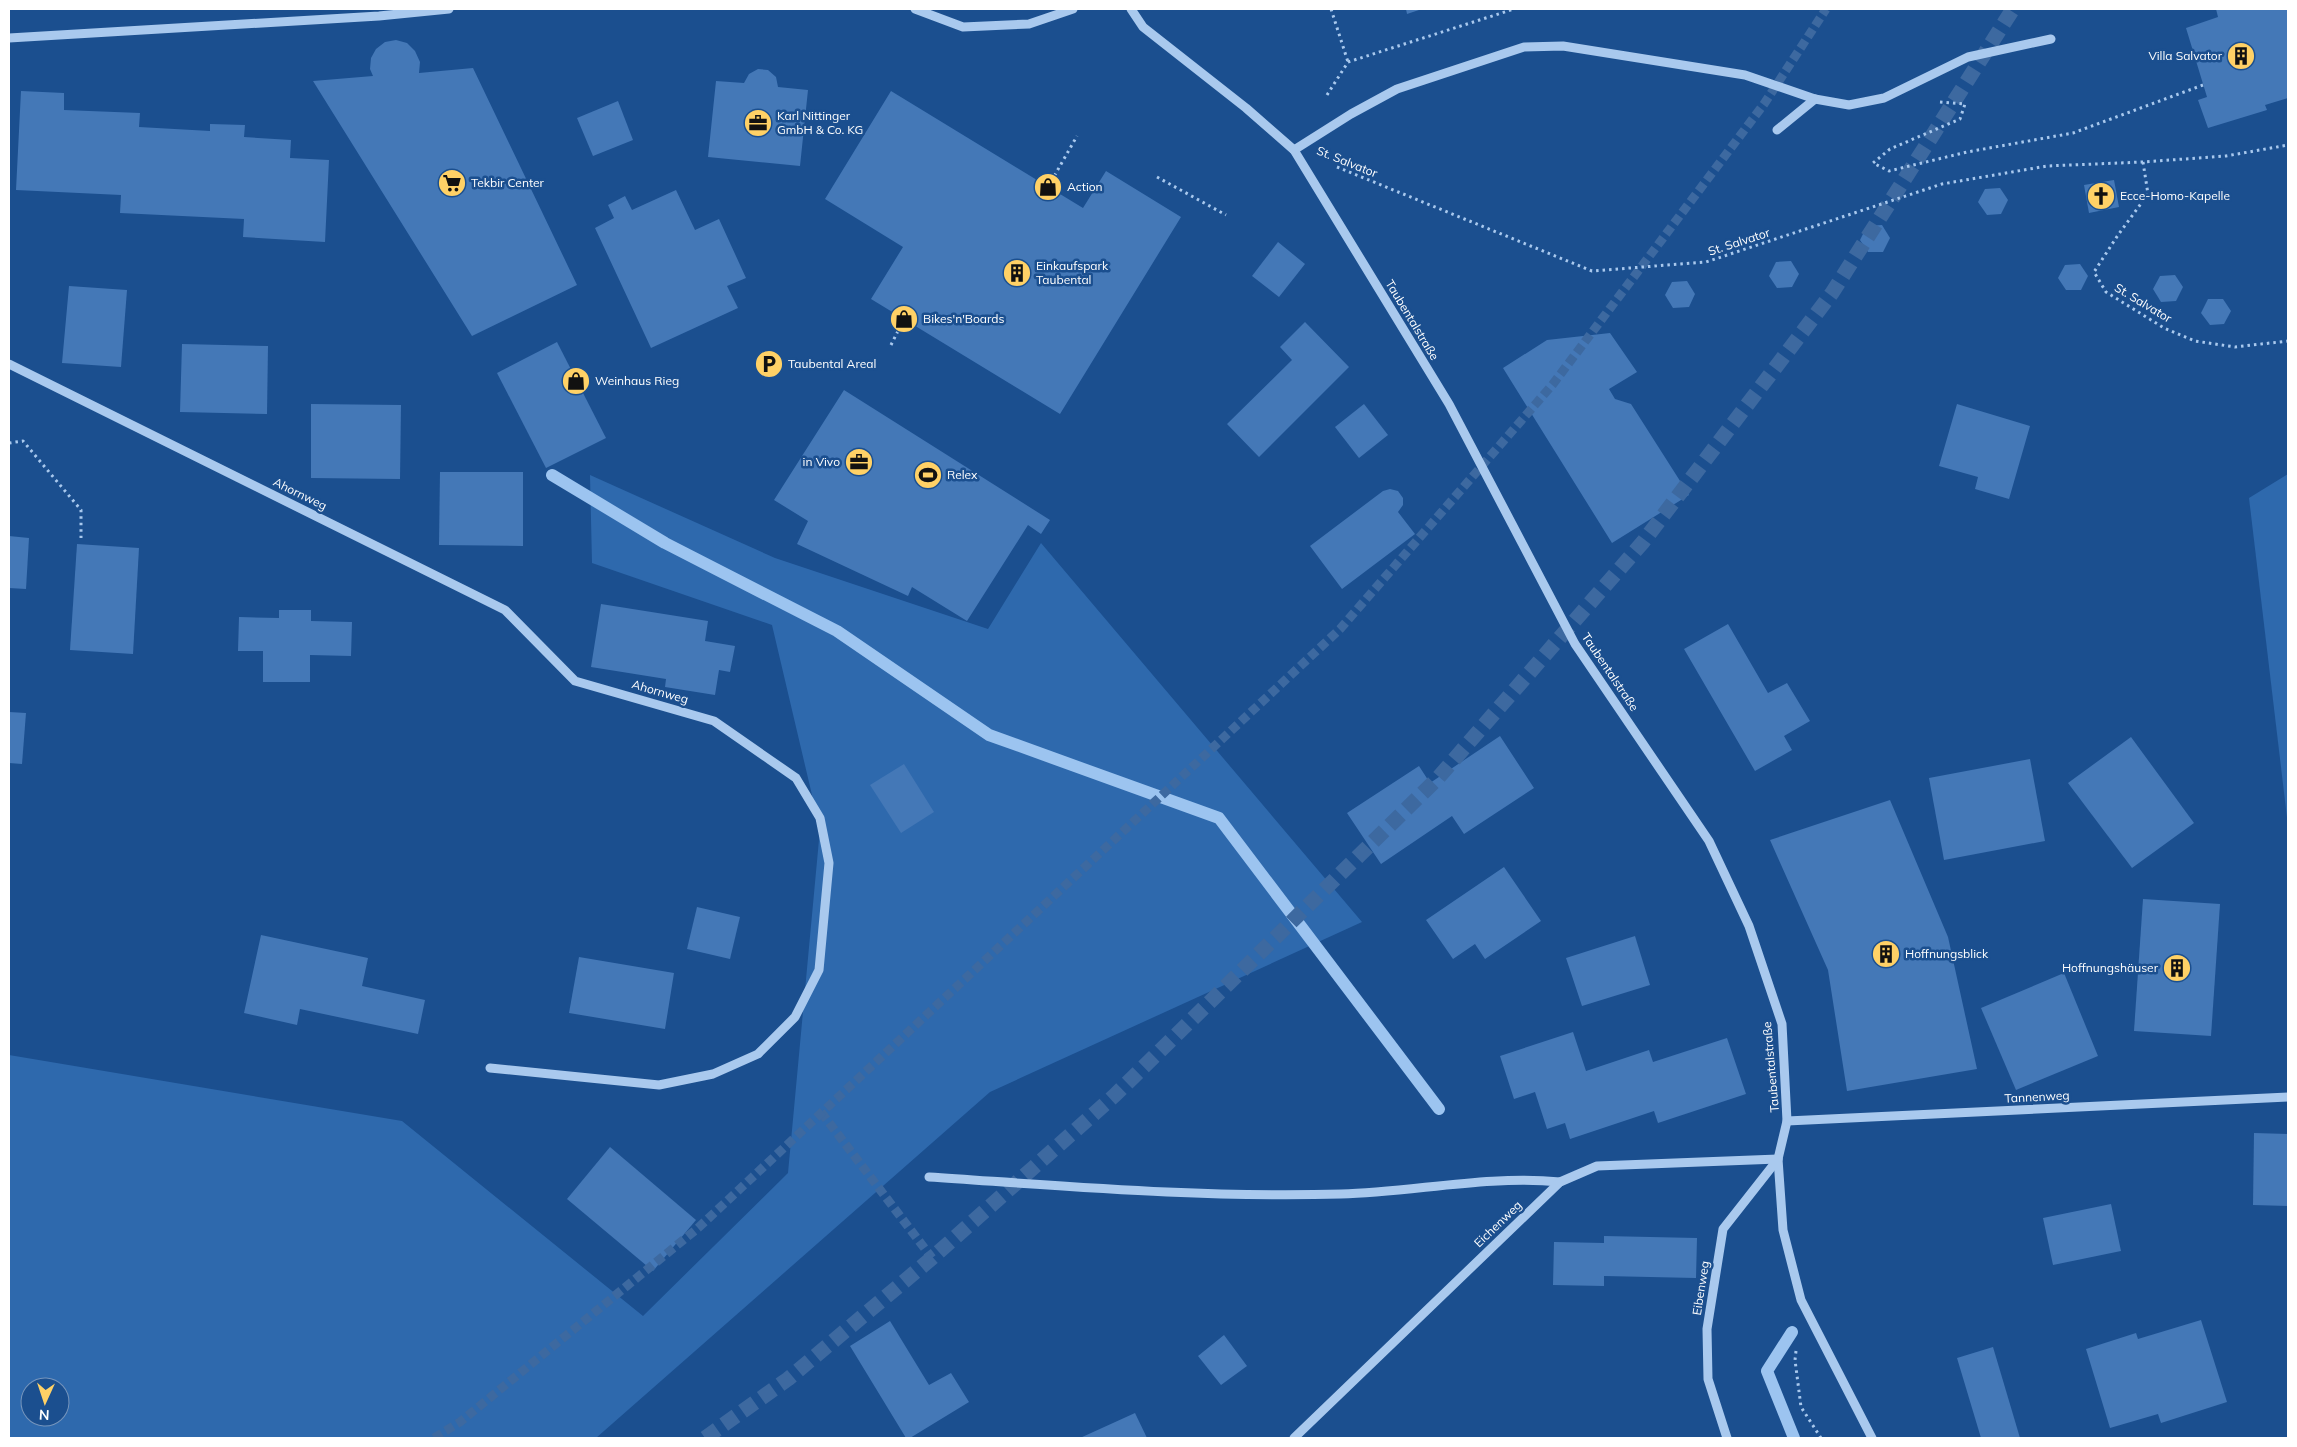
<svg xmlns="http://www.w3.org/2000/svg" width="2297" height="1447" viewBox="0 0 2297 1447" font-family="Mulish,sans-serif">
<rect width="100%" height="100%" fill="#1b4f8f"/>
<g fill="#2e69ad" fill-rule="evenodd">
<polygon points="2288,474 2288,826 2249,498"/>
<path d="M590,475L775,558L988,629L1041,543L1362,922L990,1092L596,1438H9V1055L402,1121L643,1316L788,1173L820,829L772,625L592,563ZM30,1387H60V1417H30Z"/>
</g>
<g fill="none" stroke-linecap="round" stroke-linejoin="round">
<g stroke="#9cc4f0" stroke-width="12">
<polyline points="552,475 665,543 837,631 989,735 1219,818 1439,1109"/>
<polyline points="1792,1332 1767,1371 1794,1438"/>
</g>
</g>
<g fill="#4478b7">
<polygon points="1406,9 1422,9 1407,14"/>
<polygon points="2216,9 2288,9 2288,98 2265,105 2267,110 2208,128 2198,100 2207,97 2186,28 2218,17"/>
<polygon points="396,40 407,43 415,51 420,62 419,73 473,68 577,285 472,336 313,81 373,76 370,69 371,58 376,49 385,42"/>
<polygon points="758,69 768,70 776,77 778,87 808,90 800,166 708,157 716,81 744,83 749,74"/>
<polygon points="21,91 64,93 64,110 140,113 139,127 210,131 210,124 245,125 244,137 291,140 290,158 329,160 325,242 243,237 244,219 120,213 121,195 16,190"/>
<polygon points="891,91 1083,208 1106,171 1181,217 1060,414 871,299 903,247 825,199"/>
<polygon points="618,101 633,140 593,156 577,118"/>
<polygon points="2114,180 2119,207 2089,213 2084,185"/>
<polygon points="2000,188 2008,200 2001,214 1987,215 1978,202 1985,189"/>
<polygon points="676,190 695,230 719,219 746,278 727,286 738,308 651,348 595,228 614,218 608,205 625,196 632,210"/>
<polygon points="1882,225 1890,238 1883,252 1868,252 1860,240 1867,226"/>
<polygon points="1278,242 1305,264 1279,297 1252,276"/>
<polygon points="1791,261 1799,274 1792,287 1777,288 1769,276 1776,262"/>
<polygon points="2080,264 2088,276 2081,290 2066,290 2058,278 2065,265"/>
<polygon points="2175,275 2183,287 2176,301 2161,302 2153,289 2160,276"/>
<polygon points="1687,281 1695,294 1689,307 1673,308 1665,295 1672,282"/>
<polygon points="69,286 127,290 121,367 62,363"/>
<polygon points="2208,299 2223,299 2231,311 2224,324 2210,325 2201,313"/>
<polygon points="1305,322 1349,367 1259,457 1227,424 1292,360 1280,347"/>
<polygon points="1610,333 1637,372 1609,389 1615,399 1631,404 1689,495 1612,543 1503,368 1547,340"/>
<polygon points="557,342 606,438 546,468 497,373"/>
<polygon points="182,344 268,346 267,414 180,412"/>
<polygon points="844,390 1050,520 1041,534 1028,525 967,621 912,587 908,596 797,544 808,521 774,500"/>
<polygon points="311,404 401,405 400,479 311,478"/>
<polygon points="1364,404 1388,435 1359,458 1335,427"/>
<polygon points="1957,404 2030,426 2009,499 1975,489 1978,477 1939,466"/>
<polygon points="440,472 523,472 523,546 439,545"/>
<polygon points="1390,489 1398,491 1403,498 1403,505 1398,512 1415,534 1342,589 1310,546 1383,491"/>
<polygon points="9,536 29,538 26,589 9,588"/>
<polygon points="77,544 139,548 133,654 70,650"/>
<polygon points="601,604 708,621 705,641 735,646 730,672 719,670 715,695 665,687 666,679 591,667"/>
<polygon points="279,610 311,610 311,621 352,622 351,656 310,655 310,682 263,682 263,651 238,651 239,617 279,618"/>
<polygon points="1728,624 1768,693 1787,683 1810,721 1784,736 1792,750 1755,771 1684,649"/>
<polygon points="9,712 26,713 22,764 9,763"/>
<polygon points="1500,736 1534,788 1464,834 1452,816 1381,864 1347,813 1419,766 1430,783"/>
<polygon points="2131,737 2194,823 2132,868 2068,783"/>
<polygon points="2030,759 2045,841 1944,860 1929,778"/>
<polygon points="904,764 934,812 901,833 870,785"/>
<polygon points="1890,800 1948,937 1977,1069 1847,1091 1828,970 1770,840"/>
<polygon points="1504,867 1541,921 1485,959 1475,944 1453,959 1426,920"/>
<polygon points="2143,899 2220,904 2211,1036 2134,1031"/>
<polygon points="697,907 740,917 730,959 687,949"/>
<polygon points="261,935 368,958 362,986 425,1000 418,1034 300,1009 297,1025 244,1013"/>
<polygon points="1635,936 1650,985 1582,1006 1566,958"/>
<polygon points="579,957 674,973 665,1029 569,1013"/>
<polygon points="2064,973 2098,1056 2016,1090 1981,1008"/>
<polygon points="1573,1032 1586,1071 1649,1050 1653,1062 1727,1038 1746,1094 1658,1123 1654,1111 1570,1139 1565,1123 1547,1129 1535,1092 1514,1099 1500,1056"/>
<polygon points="2254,1133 2288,1134 2288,1206 2253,1205"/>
<polygon points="610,1147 696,1220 653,1271 567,1199"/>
<polygon points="2111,1204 2121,1251 2053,1265 2043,1218"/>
<polygon points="1604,1236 1697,1238 1696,1278 1604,1276 1604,1286 1553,1285 1554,1242 1604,1243"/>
<polygon points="2201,1320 2227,1402 2161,1423 2158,1414 2110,1428 2086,1349 2136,1333 2138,1339"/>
<polygon points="890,1321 929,1385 951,1373 969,1402 910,1438 906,1438 850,1346"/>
<polygon points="1224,1335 1247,1366 1221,1385 1198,1356"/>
<polygon points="1993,1347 2020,1438 1981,1438 1957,1358"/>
<polygon points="1135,1413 1147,1438 1080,1438"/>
</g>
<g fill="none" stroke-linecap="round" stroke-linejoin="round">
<g stroke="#3d69a0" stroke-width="9" stroke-dasharray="9 4.5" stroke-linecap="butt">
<polyline points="821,1112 932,1258"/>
<polyline points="434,1438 460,1422 698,1228 1340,629 1553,384 1764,104 1826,9"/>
</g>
<polyline stroke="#3d69a0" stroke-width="15" stroke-dasharray="15 8" stroke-linecap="butt" points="705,1438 788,1379 932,1258 1115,1095 1438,778 1643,542 1832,293 2013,9"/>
<g stroke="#a9c9ee" stroke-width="3" stroke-dasharray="2.5 4" stroke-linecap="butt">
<polyline points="1331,9 1348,62"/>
<polyline points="1327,95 1348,62 1514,9"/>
<polyline points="1940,102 1965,104 1960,119 1890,149 1873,163 1889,171 1967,152 2073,133 2203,85"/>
<polyline points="2143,162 2148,194 2118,235 2094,272 2106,292 2164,328 2195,341 2235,347 2288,341"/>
<polyline points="1337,167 1592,271 1706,262 1942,184 2047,166 2143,162 2226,156 2288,145"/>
<polyline points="1157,177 1226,215"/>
<polyline points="1048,187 1077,136"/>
<polyline points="891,345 904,319"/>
<polyline points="9,443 23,441 81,510 81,538"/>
<polyline points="1796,1351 1795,1360 1801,1407 1821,1438"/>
</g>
<g stroke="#a9c9ee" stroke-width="9">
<polyline points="915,9 963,27 1029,24 1073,9"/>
<polyline points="1131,9 1143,27 1246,108 1294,150 1449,404 1575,644 1709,841 1749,926 1782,1024 1787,1121 1778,1159 1783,1230 1801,1300 1872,1438"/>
<polyline points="9,38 379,16 449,9"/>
<polyline points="1777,130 1815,99"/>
<polyline points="1294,150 1351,114 1397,89 1524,47 1563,46 1745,75 1815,99 1849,105 1884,98 1968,57 2051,39"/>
<polyline points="9,364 505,610 575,681 714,721 796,778 820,818 829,863 819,970 795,1017 758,1054 713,1074 659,1085 490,1068"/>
<polyline points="1787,1121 2288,1097"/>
<path d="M929,1177C1066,1186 1204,1198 1341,1194C1414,1192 1487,1175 1560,1182"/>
<polyline points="1294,1438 1560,1182 1597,1166 1778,1159"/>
<polyline points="1727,1438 1708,1379 1707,1329 1723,1229 1778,1159"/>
</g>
</g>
<defs>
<symbol id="building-disc" viewBox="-11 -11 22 22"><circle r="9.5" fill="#ffd166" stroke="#1b4f8f"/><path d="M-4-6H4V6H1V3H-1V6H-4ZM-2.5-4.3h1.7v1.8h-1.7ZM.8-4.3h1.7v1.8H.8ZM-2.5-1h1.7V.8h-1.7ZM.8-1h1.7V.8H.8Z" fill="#111"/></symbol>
<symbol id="office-disc" viewBox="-11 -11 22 22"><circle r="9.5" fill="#ffd166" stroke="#1b4f8f"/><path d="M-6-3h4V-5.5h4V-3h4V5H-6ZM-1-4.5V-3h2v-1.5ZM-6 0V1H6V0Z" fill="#111"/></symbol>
<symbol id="supermarket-disc" viewBox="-11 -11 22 22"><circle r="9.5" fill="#ffd166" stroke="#1b4f8f"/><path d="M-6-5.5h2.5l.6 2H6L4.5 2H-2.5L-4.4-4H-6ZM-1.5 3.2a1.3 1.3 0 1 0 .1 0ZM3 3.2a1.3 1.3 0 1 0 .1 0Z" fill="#111"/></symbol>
<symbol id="shop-disc" viewBox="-11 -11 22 22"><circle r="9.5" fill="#ffd166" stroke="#1b4f8f"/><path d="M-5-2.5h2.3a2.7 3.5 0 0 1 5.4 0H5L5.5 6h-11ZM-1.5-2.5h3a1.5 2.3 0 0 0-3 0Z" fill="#111"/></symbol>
<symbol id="church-disc" viewBox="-11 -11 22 22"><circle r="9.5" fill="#ffd166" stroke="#1b4f8f"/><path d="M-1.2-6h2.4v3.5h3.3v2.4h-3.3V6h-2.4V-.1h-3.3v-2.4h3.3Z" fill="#111"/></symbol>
<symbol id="parking-disc" viewBox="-11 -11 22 22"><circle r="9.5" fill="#ffd166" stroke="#1b4f8f"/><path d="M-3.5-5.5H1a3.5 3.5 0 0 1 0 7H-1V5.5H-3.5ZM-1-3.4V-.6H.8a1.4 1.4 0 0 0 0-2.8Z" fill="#111"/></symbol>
<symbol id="stadium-disc" viewBox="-11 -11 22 22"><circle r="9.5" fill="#ffd166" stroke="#1b4f8f"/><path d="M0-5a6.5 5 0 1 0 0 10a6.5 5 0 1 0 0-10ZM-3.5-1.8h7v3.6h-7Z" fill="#111"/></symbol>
</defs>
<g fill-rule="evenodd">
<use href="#building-disc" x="2225" y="40" width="32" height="32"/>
<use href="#office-disc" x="742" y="107" width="32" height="32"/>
<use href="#supermarket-disc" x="436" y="167" width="32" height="32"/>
<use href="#shop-disc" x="1032" y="171" width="32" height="32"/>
<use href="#church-disc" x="2085" y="180" width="32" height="32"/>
<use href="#building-disc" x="1001" y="257" width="32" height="32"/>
<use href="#shop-disc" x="888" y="303" width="32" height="32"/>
<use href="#parking-disc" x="753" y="348" width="32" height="32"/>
<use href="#shop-disc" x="560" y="365" width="32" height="32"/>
<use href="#office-disc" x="843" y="446" width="32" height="32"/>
<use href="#stadium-disc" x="912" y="459" width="32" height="32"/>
<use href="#building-disc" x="1870" y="938" width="32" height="32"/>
<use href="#building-disc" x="2161" y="952" width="32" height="32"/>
</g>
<g text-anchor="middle" stroke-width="5" stroke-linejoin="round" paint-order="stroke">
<g font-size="12" fill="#fff" stroke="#1b4f8f" text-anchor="start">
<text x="2222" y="60" text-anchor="end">Villa Salvator</text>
<text x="777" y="120">Karl Nittinger<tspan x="777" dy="14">GmbH &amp; Co. KG</tspan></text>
<text x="471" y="187">Tekbir Center</text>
<text x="1067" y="191">Action</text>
<text x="2120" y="200">Ecce-Homo-Kapelle</text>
<text x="1036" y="270">Einkaufspark<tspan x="1036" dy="14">Taubental</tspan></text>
<text x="923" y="323">Bikes'n'Boards</text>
<text x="788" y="368">Taubental Areal</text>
<text x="595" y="385">Weinhaus Rieg</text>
<text x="840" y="466" text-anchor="end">in Vivo</text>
<text x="947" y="479">Relex</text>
<text x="1905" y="958">Hoffnungsblick</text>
<text x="2158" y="972" text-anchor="end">Hoffnungshäuser</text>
</g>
<g font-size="12" fill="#fff" stroke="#1b4f8f">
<text transform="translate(1347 162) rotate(22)" y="4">St. Salvator</text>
<text transform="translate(1739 242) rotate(-18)" y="4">St. Salvator</text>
<text transform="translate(2143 303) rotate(31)" y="4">St. Salvator</text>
<text transform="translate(1412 320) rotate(59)" y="4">Taubentalstraße</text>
<text transform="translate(300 494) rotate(26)" y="4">Ahornweg</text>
<text transform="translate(1610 672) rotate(56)" y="4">Taubentalstraße</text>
<text transform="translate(660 692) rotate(16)" y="4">Ahornweg</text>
<text transform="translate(1771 1067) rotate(-95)" y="4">Taubentalstraße</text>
<text transform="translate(2037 1097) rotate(-3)" y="4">Tannenweg</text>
<text transform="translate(1498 1224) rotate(-44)" y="4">Eichenweg</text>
<text transform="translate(1701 1288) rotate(-81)" y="4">Eibenweg</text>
</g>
</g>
<rect width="2297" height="1447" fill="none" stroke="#ffffff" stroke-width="20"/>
<g transform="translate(45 1402) rotate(183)"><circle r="24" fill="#1b4f8f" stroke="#7695bc"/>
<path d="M0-4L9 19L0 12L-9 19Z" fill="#ffd166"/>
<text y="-8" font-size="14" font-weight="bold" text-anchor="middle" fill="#ffffff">N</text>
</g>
</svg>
